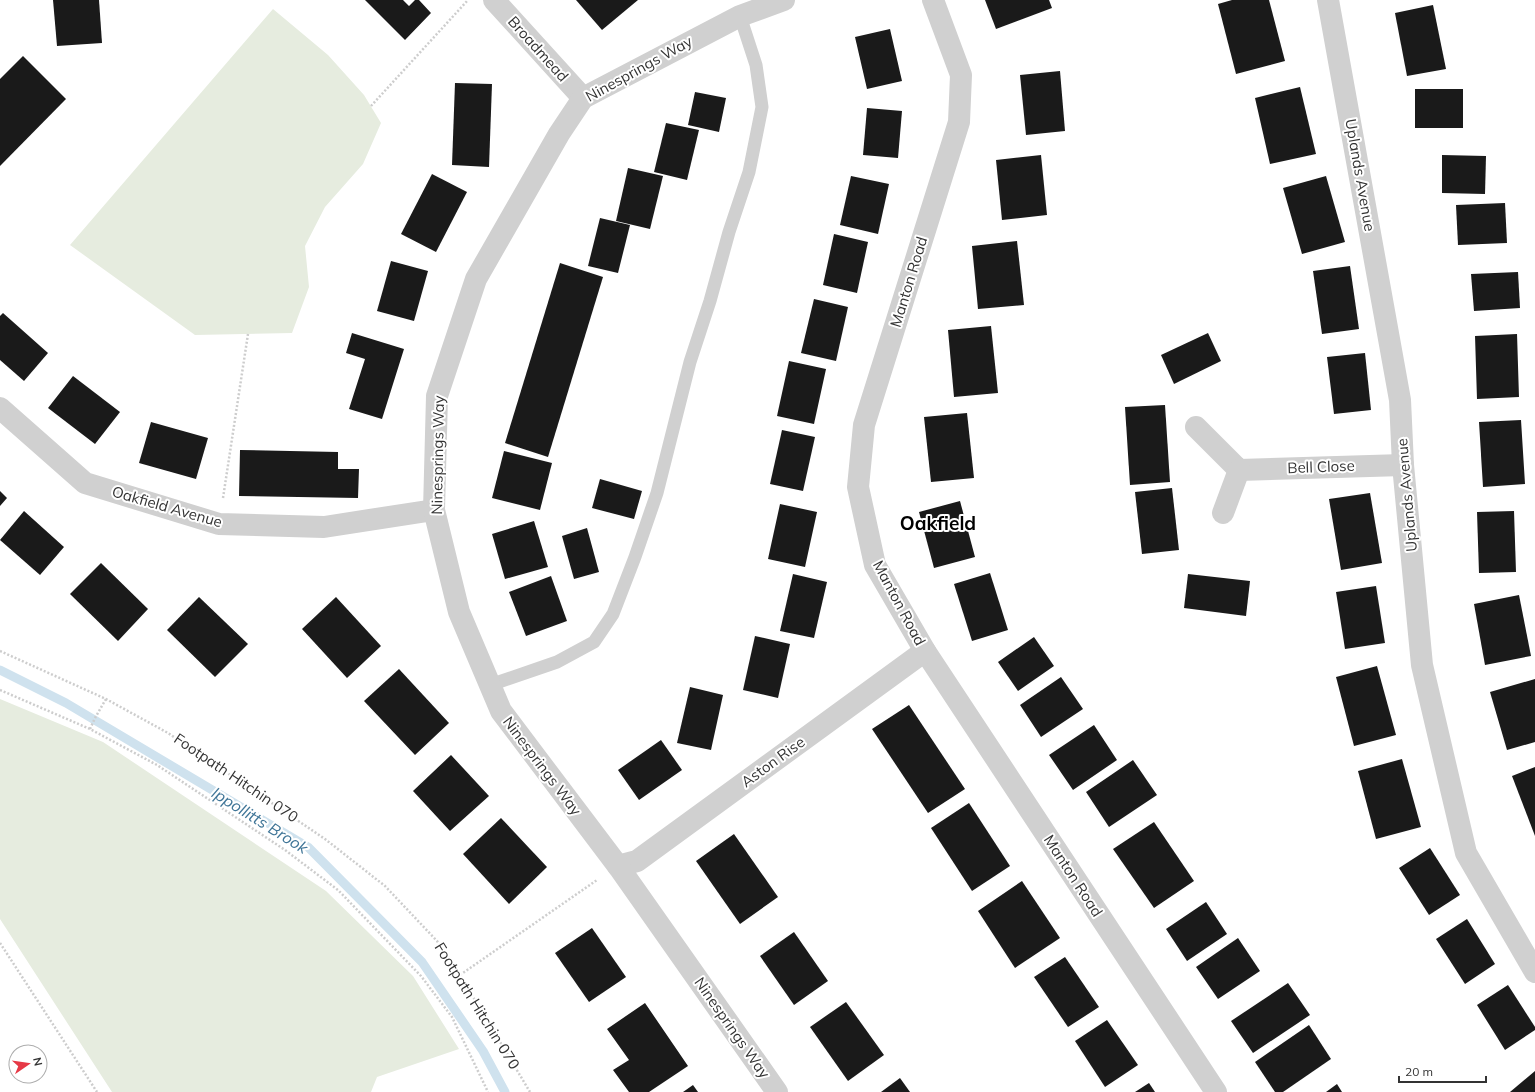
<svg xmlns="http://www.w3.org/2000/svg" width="1535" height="1092" viewBox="0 0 1535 1092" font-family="Mulish,sans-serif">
<rect width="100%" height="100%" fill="#fff"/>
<g fill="#e6ecdf">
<polygon points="273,9 328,55 364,95 381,123 363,164 325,207 305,246 309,287 292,333 195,335 70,245"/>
<polygon points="0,699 103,742 326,891 413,976 459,1049 377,1077 371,1092 112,1092 0,919"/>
</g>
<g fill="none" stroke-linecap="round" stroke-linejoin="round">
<polyline stroke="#cfe2ee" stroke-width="9" points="0,670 66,703 308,847 422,962 483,1051 505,1092"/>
</g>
<g fill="#1a1a1a">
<polygon points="53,0 99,0 102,43 57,46"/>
<polygon points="365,0 403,0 409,6 415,0 419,0 431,13 405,40"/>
<polygon points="576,0 638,0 602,30"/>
<polygon points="985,0 1049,0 1052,8 996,29"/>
<polygon points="1232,0 1269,0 1285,61 1236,74 1218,4"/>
<polygon points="1433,5 1446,69 1407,76 1395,13"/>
<polygon points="890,29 902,81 867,89 855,37"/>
<polygon points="23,56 66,99 0,166 0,79"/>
<polygon points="1060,71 1065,131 1026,135 1020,75"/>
<polygon points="455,83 492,84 489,167 452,165"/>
<polygon points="1300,87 1316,154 1270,164 1255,98"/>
<rect x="1415" y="89" width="48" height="39"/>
<polygon points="695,92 726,98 719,132 688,125"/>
<polygon points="867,108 902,111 898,158 863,155"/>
<polygon points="666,123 699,130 687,180 654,172"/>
<polygon points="1041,155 1047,215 1002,220 996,160"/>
<polygon points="1442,155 1486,156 1485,194 1442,193"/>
<polygon points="628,168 663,176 650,229 616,221"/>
<polygon points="432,174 467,192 436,252 401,234"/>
<polygon points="851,176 889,184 878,234 840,225"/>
<polygon points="1326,176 1345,242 1302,254 1283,188"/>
<polygon points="1505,203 1507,243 1458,245 1456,205"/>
<polygon points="600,218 630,225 618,273 588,266"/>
<polygon points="834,234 868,242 857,293 823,285"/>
<polygon points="1017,241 1024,305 978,309 972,246"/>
<polygon points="391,261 428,271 414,321 377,311"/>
<polygon points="560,263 603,277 548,457 505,443"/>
<polygon points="1350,266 1359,329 1322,334 1313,271"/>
<polygon points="1518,272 1520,308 1474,311 1471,274"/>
<polygon points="814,299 848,307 836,361 801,353"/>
<polygon points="3,313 48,353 24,381 0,360 0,316"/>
<polygon points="991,326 998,393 954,397 948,330"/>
<polygon points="352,333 404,349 382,419 349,409 365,359 346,353"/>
<polygon points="1208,333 1221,361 1174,384 1161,355"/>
<polygon points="1517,334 1519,397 1477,399 1475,336"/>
<polygon points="1365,353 1371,410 1334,414 1327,357"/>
<polygon points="789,361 826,369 814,424 777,416"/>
<polygon points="73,376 120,412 95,444 48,408"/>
<polygon points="1165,405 1170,482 1130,485 1125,407"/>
<polygon points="967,413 974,478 931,482 924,417"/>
<polygon points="1521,420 1525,484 1483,487 1479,422"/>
<polygon points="151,422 208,438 196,479 139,463"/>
<polygon points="782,430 815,437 803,491 770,484"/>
<polygon points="240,450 338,452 338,469 359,469 358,498 239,496"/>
<polygon points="504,451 552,463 540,510 492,498"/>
<polygon points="600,479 642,491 634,519 592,508"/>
<polygon points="1172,488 1179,550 1142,554 1135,492"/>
<polygon points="0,491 7,498 0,506"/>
<polygon points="1370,493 1382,563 1341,570 1329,499"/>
<polygon points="960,501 975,557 934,568 919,512"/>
<polygon points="780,504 817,512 805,567 768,559"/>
<polygon points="24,511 64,547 40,575 0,540"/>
<polygon points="1514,511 1516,572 1479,573 1477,512"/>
<polygon points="534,521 548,567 505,579 492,534"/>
<polygon points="587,528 599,572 574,579 562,536"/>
<polygon points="101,563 148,609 118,641 70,594"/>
<polygon points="990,573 1008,630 972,641 954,584"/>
<polygon points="793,574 827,582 814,638 780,631"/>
<polygon points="1188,574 1250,581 1246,616 1184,608"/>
<polygon points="551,576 567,621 526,636 509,592"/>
<polygon points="1376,586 1385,643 1345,649 1336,592"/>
<polygon points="1519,595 1531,656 1485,665 1474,604"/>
<polygon points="199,597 248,644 215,677 167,630"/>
<polygon points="336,597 381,646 347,678 302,629"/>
<polygon points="755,636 790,644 778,698 743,690"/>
<polygon points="1034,637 1054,666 1018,691 998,662"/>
<polygon points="1377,666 1396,735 1354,746 1336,677"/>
<polygon points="399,669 449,723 415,755 364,701"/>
<polygon points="1061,677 1083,709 1041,737 1020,705"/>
<polygon points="1535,679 1535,742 1507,750 1490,692"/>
<polygon points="690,687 723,695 711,750 677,743"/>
<polygon points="909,705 965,789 928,813 872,729"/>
<polygon points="1094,725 1117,760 1073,790 1049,755"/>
<polygon points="661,740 682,770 639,800 618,770"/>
<polygon points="451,755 489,796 450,831 413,791"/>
<polygon points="1402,759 1421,827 1376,839 1358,771"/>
<polygon points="1133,760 1157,795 1109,827 1086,792"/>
<polygon points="1535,767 1535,836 1512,776"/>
<polygon points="969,803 1010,866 972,891 931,828"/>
<polygon points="501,818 547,867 509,904 463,854"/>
<polygon points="1154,822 1194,881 1154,908 1113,849"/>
<polygon points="734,834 778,897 740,924 696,861"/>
<polygon points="1430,848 1460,895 1429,915 1399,868"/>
<polygon points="1022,881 1060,938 1015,968 978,911"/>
<polygon points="1206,902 1227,934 1187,961 1166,929"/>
<polygon points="1467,919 1495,964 1465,984 1436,939"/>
<polygon points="592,928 626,977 589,1002 555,953"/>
<polygon points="794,932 828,981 794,1005 760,956"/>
<polygon points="1238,938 1260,971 1218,999 1196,967"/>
<polygon points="1065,957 1099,1007 1068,1027 1034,977"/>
<polygon points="1288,983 1310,1015 1253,1053 1231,1021"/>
<polygon points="1508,985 1535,1027 1535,1030 1505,1050 1477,1005"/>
<polygon points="846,1002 884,1055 848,1081 810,1027"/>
<polygon points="645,1003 688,1066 649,1092 629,1092 613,1070 629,1060 607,1029"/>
<polygon points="1107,1020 1138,1065 1105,1087 1075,1041"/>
<polygon points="1309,1025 1331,1059 1283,1092 1275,1092 1255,1062"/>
<polygon points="1535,1071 1535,1092 1510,1092"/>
<polygon points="900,1078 910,1092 881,1092"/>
<polygon points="1149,1083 1155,1092 1135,1092"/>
<polygon points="1337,1084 1342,1092 1326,1092"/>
<polygon points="693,1085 698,1092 683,1092"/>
</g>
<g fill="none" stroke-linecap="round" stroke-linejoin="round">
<g stroke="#cdcdcd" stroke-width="2.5" stroke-dasharray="2 2" stroke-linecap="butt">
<polyline points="371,106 468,0"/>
<polyline points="223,498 248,334"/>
<polyline points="0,651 106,699 168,733 325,839 385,886 437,941 460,975 530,1092"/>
<polyline points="0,690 90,729 157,765 285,850 338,890 421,976 452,1017 488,1092"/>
<polyline points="90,729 95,718 106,699"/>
<polyline points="0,943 97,1092"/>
<polyline points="460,975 597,880"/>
</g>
<polyline stroke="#d0d0d0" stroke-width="13" points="490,685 557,662 594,642 613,614 635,557 657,493 690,362 710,301 729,232 749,172 762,107 756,65 740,16"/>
<g stroke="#d0d0d0" stroke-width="22">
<polyline points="494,0 583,98"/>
<polyline points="933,0 961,75 959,122 864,425 858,487 875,565 925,651 1216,1092"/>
<polyline points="1328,0 1400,400 1403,465 1422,665 1466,853 1535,972"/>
<polyline points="0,408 85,483 219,524 324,527 434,510"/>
<polyline points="1196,427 1239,470 1403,465"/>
<polyline points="1223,513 1239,470"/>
<polyline points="618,866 637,861 925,651"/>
<polyline points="777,1092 618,866 501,711 459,612 434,510 437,396 476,279 559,134 583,98 740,16 784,0"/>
</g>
</g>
<g text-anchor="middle" stroke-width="4" stroke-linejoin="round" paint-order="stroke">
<g font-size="15" fill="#333" stroke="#fff">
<text transform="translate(538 49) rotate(48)" y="5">Broadmead</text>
<text transform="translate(639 69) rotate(-29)" y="5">Ninesprings Way</text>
<text transform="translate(1360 175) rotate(80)" y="5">Uplands Avenue</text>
<text transform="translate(909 282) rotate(-73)" y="5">Manton Road</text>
<text transform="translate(438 455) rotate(-89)" y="5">Ninesprings Way</text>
<text transform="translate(1321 467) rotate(-2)" y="5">Bell Close</text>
<text transform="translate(1407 495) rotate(-95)" y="5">Uplands Avenue</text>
<text transform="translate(167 507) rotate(16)" y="5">Oakfield Avenue</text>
<text transform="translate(899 603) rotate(62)" y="5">Manton Road</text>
<text transform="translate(773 762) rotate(-36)" y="5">Aston Rise</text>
<text transform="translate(542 766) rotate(53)" y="5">Ninesprings Way</text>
<text transform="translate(236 778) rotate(34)" y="5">Footpath Hitchin 070</text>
<text transform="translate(1073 876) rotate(57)" y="5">Manton Road</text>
<text transform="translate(477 1006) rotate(58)" y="5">Footpath Hitchin 070</text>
<text transform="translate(732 1028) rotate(55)" y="5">Ninesprings Way</text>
</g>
<g font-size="16" font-style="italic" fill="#3f7597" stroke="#fff">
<text transform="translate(260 820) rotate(32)" y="6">Ippollitts Brook</text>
</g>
<g font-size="19" font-weight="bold" fill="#000" stroke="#fff">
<text x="938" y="530">Oakfield</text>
</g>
</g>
<g transform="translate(28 1064) rotate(77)"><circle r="19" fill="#ffffff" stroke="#adadad"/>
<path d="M0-3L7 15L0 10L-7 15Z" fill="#e63946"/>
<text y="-6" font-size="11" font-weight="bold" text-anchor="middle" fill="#333333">N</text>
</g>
<path d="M1399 1076v6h87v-6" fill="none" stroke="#333333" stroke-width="2"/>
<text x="1405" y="1076" font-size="12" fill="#333333" stroke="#ffffff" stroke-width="3" paint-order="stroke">20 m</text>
</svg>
